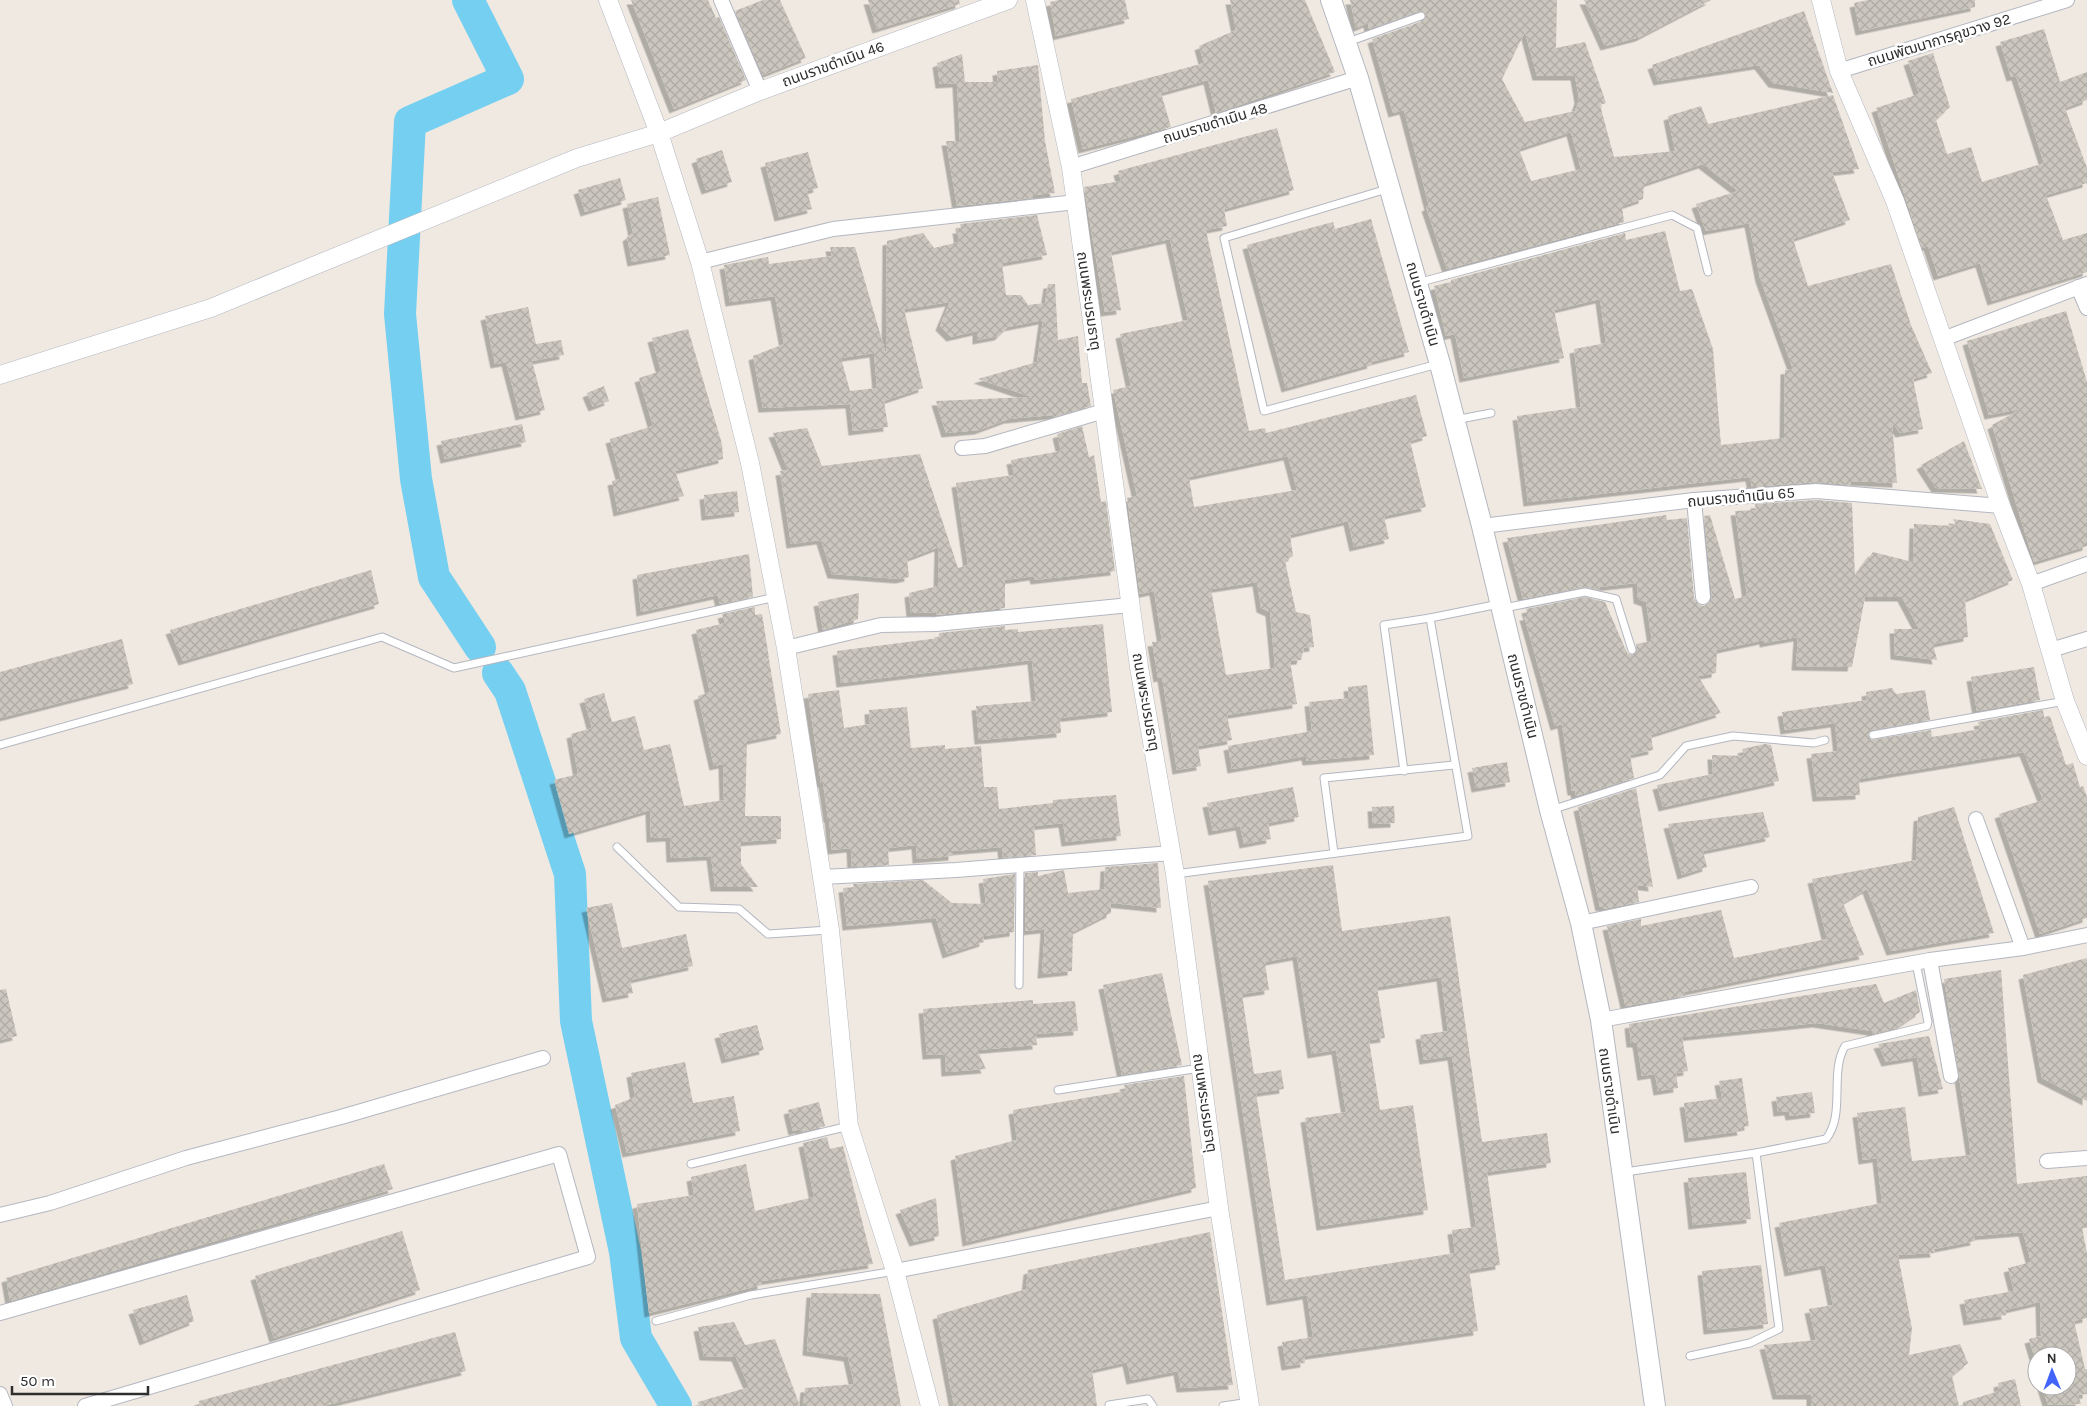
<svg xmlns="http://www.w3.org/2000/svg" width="2087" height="1406" viewBox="0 0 2087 1406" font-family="Karla,'Noto Sans Thai',sans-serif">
<defs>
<pattern id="building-cross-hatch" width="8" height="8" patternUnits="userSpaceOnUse" patternTransform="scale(1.25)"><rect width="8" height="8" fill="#cbc7bf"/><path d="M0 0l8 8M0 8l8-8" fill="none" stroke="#afaba4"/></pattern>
<filter id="shadow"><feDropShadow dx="-4.5" dy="4.5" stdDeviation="0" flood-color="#0004"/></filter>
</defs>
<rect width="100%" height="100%" fill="#efe9e1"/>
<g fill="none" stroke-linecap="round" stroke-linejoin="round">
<g stroke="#75cff0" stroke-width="32">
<polyline points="468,0 508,79 410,122 400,314 416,479 434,577 480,647"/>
<polyline points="498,673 510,691 570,874 576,1021 625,1252 636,1338 676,1406"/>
</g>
</g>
<g fill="url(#building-cross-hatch)" fill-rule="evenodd" filter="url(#shadow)">
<polygon points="631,0 708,0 716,18 719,17 746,80 674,109"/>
<polygon points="763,0 780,0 806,58 763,75 735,11"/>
<polygon points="868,0 959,0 960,4 877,29"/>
<polygon points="1059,0 1125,0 1129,19 1056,36 1050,2"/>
<polygon points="1230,0 1305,0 1335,72 1216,113 1208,80 1161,93 1171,127 1083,149 1071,99 1204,63 1199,46 1236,30"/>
<path d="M1350,0H1557L1556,48L1585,42L1606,103L1600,105L1614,157L1675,151L1668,116L1701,106L1708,124L1833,95L1859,169L1832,172L1850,220L1793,239L1808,286L1891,264L1911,325L1932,373L1913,379L1923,429L1900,433L1892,422L1897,483L1851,481V485L1816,482L1752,487L1750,477L1528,502L1517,416L1581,407L1574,349L1606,343L1600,299L1554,310L1564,358L1464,378L1455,334L1446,336L1434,286L1451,282V280L1625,233L1626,240L1665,231L1680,291L1692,289L1713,349L1721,445L1784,438L1785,370L1793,369L1760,278L1749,223L1706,231L1696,204L1738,191L1703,164L1644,184L1643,199L1622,206L1624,222L1447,269L1426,207L1429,206L1404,110L1393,113L1372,39L1423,21L1426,14L1420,11L1369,29L1368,23L1356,28ZM1525,32L1537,76H1575L1579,99L1575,111L1525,122L1502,79ZM1571,132L1581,169L1531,181L1519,149Z"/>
<polygon points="1584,0 1711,0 1640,37 1605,46"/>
<polygon points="1868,0 1975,0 1975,7 1860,31 1854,3"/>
<polygon points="1804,11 1833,93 1773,83 1759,65 1658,81 1652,65"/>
<polygon points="2044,29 2060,82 2087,72 2087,100 2065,108 2087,168 2087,183 2046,195 2063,240 2087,233 2087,272 1992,301 1980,263 1938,276 1928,246 1922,248 1876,108 1919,94 1908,61 1933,53 1950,107 1936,120 1947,154 1971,147 1982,182 2044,163 2016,76 2011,77 2000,42"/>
<polygon points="962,54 965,82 998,82 997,71 1038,65 1045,141 1055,193 1032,195 1033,198 957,206 946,141 960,141 957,83 940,84 937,63"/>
<path d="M1277,128L1294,190L1224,209L1227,226L1206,230L1249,431L1265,428L1266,433L1416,395L1427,436L1410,441L1426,507L1384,516L1389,539L1354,547L1348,521L1290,535L1293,556L1285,561L1296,612L1310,615L1314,647L1304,648L1301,660L1290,661L1297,704L1227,715L1232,740L1198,746L1201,766L1177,770L1162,677L1158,678L1152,642L1162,641L1154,591L1140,594L1127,498L1137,496L1113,390L1131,386L1120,334L1188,320L1170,239L1111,252L1121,310L1105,312L1084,187L1121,181L1118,171ZM1288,456L1297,490L1194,507L1189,477ZM1257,582L1261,608L1270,612L1275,668L1226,675L1211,589Z"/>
<polygon points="722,150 732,182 706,190 696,159"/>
<polygon points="808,152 818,188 807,191 812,209 779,217 765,163"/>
<polygon points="620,178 626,200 585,212 578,190"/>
<polygon points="658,197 670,255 632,262 627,237 633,233 627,204"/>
<path d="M1037,215L1047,255L1002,263L1006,295H1021L1028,305L1045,303L1048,284H1055L1058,340L1078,336L1082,383H1087L1091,406L1054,417L1053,415L1009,419L979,430L946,433L936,401L1032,397L978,379L1037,362L1043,320L1008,327L999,336L977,340V331L951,337L940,326L950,302L904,309L923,388L884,401L888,427L853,431L850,404L763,408L753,356L784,344L775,296L730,302L724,265L768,257L769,264L832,256L830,247H855L886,354L887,241L923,233L934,248L959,242L957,229H961L960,224ZM874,353L877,388L850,391L841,358Z"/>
<polygon points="1371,219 1409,352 1371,362 1372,364 1286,388 1247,245 1333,222 1335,229"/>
<polygon points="528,307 536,344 561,340 564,355 532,361 545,410 520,416 506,362 495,364 485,316"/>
<polygon points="2066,311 2087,382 2087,546 2034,562 1992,425 2021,409 1989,415 1967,341"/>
<polygon points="688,329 722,444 723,459 675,471 684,496 618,512 612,481 621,479 610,439 653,426 639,378 661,371 652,338"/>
<polygon points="604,386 609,401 593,407 587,393"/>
<polygon points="522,424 526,442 445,459 441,441"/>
<polygon points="1082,426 1089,457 1094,455 1101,502 1106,501 1115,571 1035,580 1034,576 1005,580 1005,608 937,615 936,612 911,613 909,593 938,586 939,547 907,559 909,577 900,579 832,574 821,540 791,544 780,471 788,470 773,433 807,428 822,466 920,454 958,568 968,565 956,483 1014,475 1011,460 1061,451 1057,434"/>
<polygon points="1964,441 1982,489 1936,488 1921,465"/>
<polygon points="737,491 739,512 706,516 704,495"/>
<polygon points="1816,500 1852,503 1855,576 1873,552 1913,562 1914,524 1956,526 1953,519 1990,524 2013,580 1965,600 1968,637 1933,644 1937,660 1895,655 1894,629 1919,629 1902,597 1865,597 1852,667 1796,666 1798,637 1764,643 1764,640 1717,650 1716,673 1698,676 1721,713 1651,735 1653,750 1630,755 1634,778 1576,796 1575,791 1572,791 1562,724 1555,726 1524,616 1528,616 1526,609 1585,597 1605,602 1624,646 1628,654 1633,655 1637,652 1636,644 1652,641 1646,602 1638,599 1637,583 1599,587 1600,590 1584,587 1523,599 1507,538 1666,515 1667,520 1687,518 1694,598 1699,605 1704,606 1711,601 1712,596 1704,516 1710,515 1735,599 1747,596 1735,511 1756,510 1755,504"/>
<polygon points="749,554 753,597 720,604 718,595 641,612 637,575"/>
<polygon points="371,570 379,604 183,661 170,630"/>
<polygon points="859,593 858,619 823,630 818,602"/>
<polygon points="755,607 755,615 762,614 769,658 766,660 769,659 781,734 747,741 745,816 781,816 781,839 741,842 741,864 758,887 715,887 711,856 671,858 670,837 651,838 650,810 569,834 554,780 578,774 571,734 592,728 584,699 604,693 612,722 635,716 644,750 670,744 684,806 724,800 723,764 714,766 698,696 710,692 696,630 725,623 722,614"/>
<polygon points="1103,624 1112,712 1060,718 1061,733 979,740 976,706 1036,701 1032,660 841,683 837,651 939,638 939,633 1005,626 1005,630 1018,629 1018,632"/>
<polygon points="122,639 133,684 0,718 0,672"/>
<polygon points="2034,667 2040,700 1977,711 1971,677"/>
<polygon points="1367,685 1374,755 1307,761 1306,756 1232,769 1228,746 1312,731 1309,702 1349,698 1348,687"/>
<polygon points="1892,688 1896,694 1925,690 1930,720 1872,730 1868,734 1871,740 1931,730 1932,737 1980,729 1978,722 2043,710 2044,717 2050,716 2066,765 2073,763 2080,787 2083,786 2087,797 2087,918 2040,934 1999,814 2043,800 2024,752 1859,779 1860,795 1817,797 1811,754 1838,751 1835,723 1785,730 1782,712 1867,700 1866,692"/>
<polygon points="839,690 844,728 870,724 869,710 907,707 911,748 945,745 945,749 981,746 984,787 997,787 999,809 1053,803 1053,800 1116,795 1121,836 1066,842 1063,823 1034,826 1036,855 1003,858 1002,847 953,851 953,856 917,859 916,845 888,848 889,865 852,867 851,848 832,850 829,818 828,818 823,783 821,783 808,694"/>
<polygon points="1765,744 1771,745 1779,781 1663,807 1657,785 1713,774 1712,755 1744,756 1742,749"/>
<polygon points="1507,762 1510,782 1476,788 1472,768"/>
<polygon points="1293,787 1299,817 1268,823 1271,839 1244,844 1240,826 1213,831 1207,803"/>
<polygon points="1636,788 1653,887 1637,885 1639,902 1603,909 1603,906 1600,907 1578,807"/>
<polygon points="1394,806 1395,823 1373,824 1372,807"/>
<polygon points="1954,807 1994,933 1891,951 1867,889 1843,903 1864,955 1684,992 1685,996 1626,1006 1625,1004 1607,926 1641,919 1641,926 1721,910 1734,958 1827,939 1812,879 1916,860 1918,817"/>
<polygon points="1763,812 1770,837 1703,851 1707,867 1682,875 1668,824"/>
<polygon points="1158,863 1161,908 1111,903 1111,913 1073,932 1072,971 1042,974 1045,929 1025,931 1025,873 1038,872 1038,876 1064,870 1068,893 1104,889 1105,867"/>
<path d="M1333,865L1342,931L1450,916L1482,1142L1547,1133L1551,1163L1487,1172L1500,1265L1469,1270L1478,1331L1304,1356L1305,1363L1286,1366L1282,1342L1313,1337L1307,1295L1271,1301L1208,881ZM1297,956L1312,1054L1336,1050L1346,1112L1305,1118L1321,1226L1428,1210L1413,1105L1380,1110L1369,1040L1385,1038L1377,987L1441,977L1448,1031L1420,1035L1424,1060L1452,1056L1476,1227L1452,1230L1455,1253L1285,1280L1256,1093L1284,1089L1281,1070L1254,1074L1242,994L1269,990L1265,962Z"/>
<polygon points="1015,874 1014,932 983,936 984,942 947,954 936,918 847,926 843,888 854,887 853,884 923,880 952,903 986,904 983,879"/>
<polygon points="612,903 622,948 686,934 693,966 630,980 633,993 607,998 586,908"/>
<polygon points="2087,958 2087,1101 2042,1078 2023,975"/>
<polygon points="2001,970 2017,1184 2087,1176 2087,1228 2082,1228 2087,1253 2087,1318 2074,1321 2085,1369 2087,1369 2087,1394 2078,1395 2081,1404 2048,1405 2042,1386 2067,1386 2067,1356 2034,1356 2029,1339 2041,1336 2040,1302 2005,1310 2006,1315 1968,1321 1964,1300 2014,1291 2008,1268 2031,1262 2023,1232 1974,1236 1975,1241 1934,1249 1935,1253 1898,1255 1912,1328 1909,1355 1960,1344 1968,1363 1952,1376 1959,1406 1811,1406 1811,1395 1777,1395 1764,1345 1816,1340 1809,1309 1833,1305 1825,1265 1789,1272 1779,1223 1882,1203 1877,1158 1863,1160 1857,1113 1905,1107 1912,1161 1971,1155 1944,979"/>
<polygon points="1162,973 1182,1065 1122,1075 1103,985"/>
<polygon points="1876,984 1884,1003 1916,990 1920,1012 1896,1028 1873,1034 1872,1031 1817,1023 1682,1037 1688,1071 1676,1073 1678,1088 1658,1091 1655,1074 1642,1076 1637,1043 1631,1043 1629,1024"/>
<polygon points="6,989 17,1036 0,1040 0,990"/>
<polygon points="1033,1000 1033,1004 1075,1001 1078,1031 1036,1034 1037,1045 977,1050 986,1069 946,1072 945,1054 927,1055 923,1009"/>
<polygon points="757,1025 764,1050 726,1059 719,1034"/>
<polygon points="1929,1036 1943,1089 1923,1092 1917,1057 1886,1062 1878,1044"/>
<polygon points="685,1062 693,1103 734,1096 740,1131 627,1153 615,1105 635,1097 631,1073"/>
<polygon points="1184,1076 1196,1188 967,1242 955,1156 1017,1140 1013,1110 1126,1091 1124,1085"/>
<polygon points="1742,1078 1749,1126 1741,1127 1742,1131 1689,1138 1684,1103 1722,1098 1719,1081"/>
<polygon points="1812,1092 1815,1113 1790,1116 1789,1111 1778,1112 1776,1097"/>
<polygon points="819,1102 825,1126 801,1132 800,1129 793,1131 788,1110"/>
<polygon points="827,1137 830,1149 843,1146 873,1264 762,1281 762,1285 649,1313 637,1204 694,1195 691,1177 746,1164 755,1211 814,1197 803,1143"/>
<polygon points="384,1164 393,1189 10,1301 6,1278"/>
<polygon points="1746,1172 1751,1219 1693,1225 1688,1178"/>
<polygon points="936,1198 939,1236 914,1242 900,1210"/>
<polygon points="402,1231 420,1290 274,1338 255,1276"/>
<polygon points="1210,1232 1233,1385 1181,1388 1178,1371 1131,1380 1127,1362 1092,1370 1097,1406 954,1406 937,1315 1026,1289 1028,1270"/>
<polygon points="1761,1265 1768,1324 1708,1330 1702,1271"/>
<polygon points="811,1293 880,1294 901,1406 803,1406 805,1388 854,1384 848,1357 807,1351"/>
<polygon points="187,1295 194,1321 144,1341 133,1310"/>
<polygon points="734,1322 745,1345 775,1339 800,1406 699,1406 698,1402 749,1387 736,1357 704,1356 698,1327"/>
<polygon points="455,1332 466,1371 323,1406 199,1406 199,1401"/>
<polygon points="2015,1379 2021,1406 1963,1406 1963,1402 1999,1391 1998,1383"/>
</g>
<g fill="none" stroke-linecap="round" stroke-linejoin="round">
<defs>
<g id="service">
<polyline points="1348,42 1421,16"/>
<polyline points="1387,189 1224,238 1264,411 1438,364"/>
<polyline points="1417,283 1672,215 1697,228 1708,272"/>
<polyline points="1455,420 1491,413"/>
<polyline points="1504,608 1585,592 1616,599 1632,650"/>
<polyline points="1873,735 2065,701"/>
<polyline points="0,745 382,637 454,668 776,597"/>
<polyline points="1404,771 1384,625 1430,618"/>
<polyline points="1551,810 1660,775 1686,746 1733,736 1814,743 1825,740"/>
<polyline points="617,847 679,907 739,909 768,934 829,930"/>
<polyline points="1334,853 1324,778 1454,765"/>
<polyline points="1175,874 1468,836 1430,618 1499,604"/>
<polyline points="1019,985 1020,864"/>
<polyline points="1058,1090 1200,1068"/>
<path d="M1756,1153L1826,1139C1846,1114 1829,1073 1845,1046L1927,1026L1928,1022L1916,963"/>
<polyline points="691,1164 849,1126"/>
<polyline points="1625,1172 1756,1153 1779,1329 1750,1343 1690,1356"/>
<polyline points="656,1321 751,1295 895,1271"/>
<polyline points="1109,1405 1148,1399 1153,1406"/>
<polyline points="1223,1406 1250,1402"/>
</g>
<g id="minor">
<polyline points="721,0 760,91"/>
<polyline points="1839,71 2067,0"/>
<polyline points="1071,167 1358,78"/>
<polyline points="700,262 833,229 1076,202"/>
<polyline points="2078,287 2087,308"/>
<polyline points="1943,339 2087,284"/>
<polyline points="962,448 985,446 1104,411"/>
<polyline points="1694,500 1703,597"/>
<polyline points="1482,526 1694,500 1816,491 2001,506"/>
<polyline points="2031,584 2087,564"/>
<polyline points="786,648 881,625 936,624 1130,605"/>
<polyline points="2051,650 2087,639"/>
<polyline points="1976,819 2023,948"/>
<polyline points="822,877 956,870 1172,853"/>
<polyline points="1581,923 1751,887"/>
<polyline points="1930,960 1951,1076"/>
<polyline points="1601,1020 1930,960 2023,948 2087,935"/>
<polyline points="2047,1161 2087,1158"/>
<polyline points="0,1215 50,1203 186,1158 341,1117 543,1058"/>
<polyline points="895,1271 1219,1208"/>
<polyline points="0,1313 559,1154 588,1257 85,1406"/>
<polyline points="0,1394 5,1406"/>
</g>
<g id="tertiary">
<polyline points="608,0 659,133 700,262 750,463 786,648 822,877 830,930 849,1126 895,1271 930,1406"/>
<polyline points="1035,0 1071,167 1139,667 1175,874 1219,1208 1250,1406"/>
<polyline points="1821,0 1839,71 1895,201 2001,506 2031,584 2065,701 2087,756"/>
<polyline points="0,375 211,308 577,158 659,133 760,91 1008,0"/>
</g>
<polyline id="secondary" points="1331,0 1358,78 1440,364 1482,526 1550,810 1581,923 1601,1020 1655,1406"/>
</defs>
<use href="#service" stroke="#b4b7c1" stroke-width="9"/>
<use href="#minor" stroke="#b4b7c1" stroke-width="16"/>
<use href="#tertiary" stroke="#b4b7c1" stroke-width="19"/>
<use href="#secondary" stroke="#b4b7c1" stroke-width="22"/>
<use href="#service" stroke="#fff" stroke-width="7"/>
<use href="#minor" stroke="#fff" stroke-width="14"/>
<use href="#tertiary" stroke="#fff" stroke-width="18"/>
<use href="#secondary" stroke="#fff" stroke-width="20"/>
</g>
<g text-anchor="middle" stroke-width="5" stroke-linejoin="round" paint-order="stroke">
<g font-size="15" fill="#2e2e2e" stroke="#fff">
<text transform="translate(1939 40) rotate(-17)" y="5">ถนนพัฒนาการคูขวาง 92</text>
<text transform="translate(833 64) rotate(-20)" y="5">ถนนราขดำเนิน 46</text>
<text transform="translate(1215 123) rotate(-17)" y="5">ถนนราขดำเนิน 48</text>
<text transform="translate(1089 301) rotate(82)" y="5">ถนนพระบรมธาตุ</text>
<text transform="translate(1423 304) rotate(74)" y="5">ถนนราขดำเนิน</text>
<text transform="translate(1741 497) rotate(-5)" y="5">ถนนราขดำเนิน 65</text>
<text transform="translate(1523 696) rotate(76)" y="5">ถนนราขดำเนิน</text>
<text transform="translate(1146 702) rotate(80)" y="5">ถนนพระบรมธาตุ</text>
<text transform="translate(1610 1091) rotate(82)" y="5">ถนนราขดำเนิน</text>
<text transform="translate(1205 1103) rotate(82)" y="5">ถนนพระบรมธาตุ</text>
</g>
</g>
<g transform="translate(2052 1371) rotate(359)"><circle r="24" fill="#ffffff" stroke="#ababab"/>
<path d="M0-4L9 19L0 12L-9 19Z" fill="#4264fb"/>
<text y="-8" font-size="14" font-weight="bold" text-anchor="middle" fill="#2e2e2e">N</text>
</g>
<path d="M12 1386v8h136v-8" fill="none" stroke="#2e2e2e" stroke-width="2.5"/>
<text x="20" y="1386" font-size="15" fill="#2e2e2e" stroke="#ffffff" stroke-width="4" paint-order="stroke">50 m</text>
</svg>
